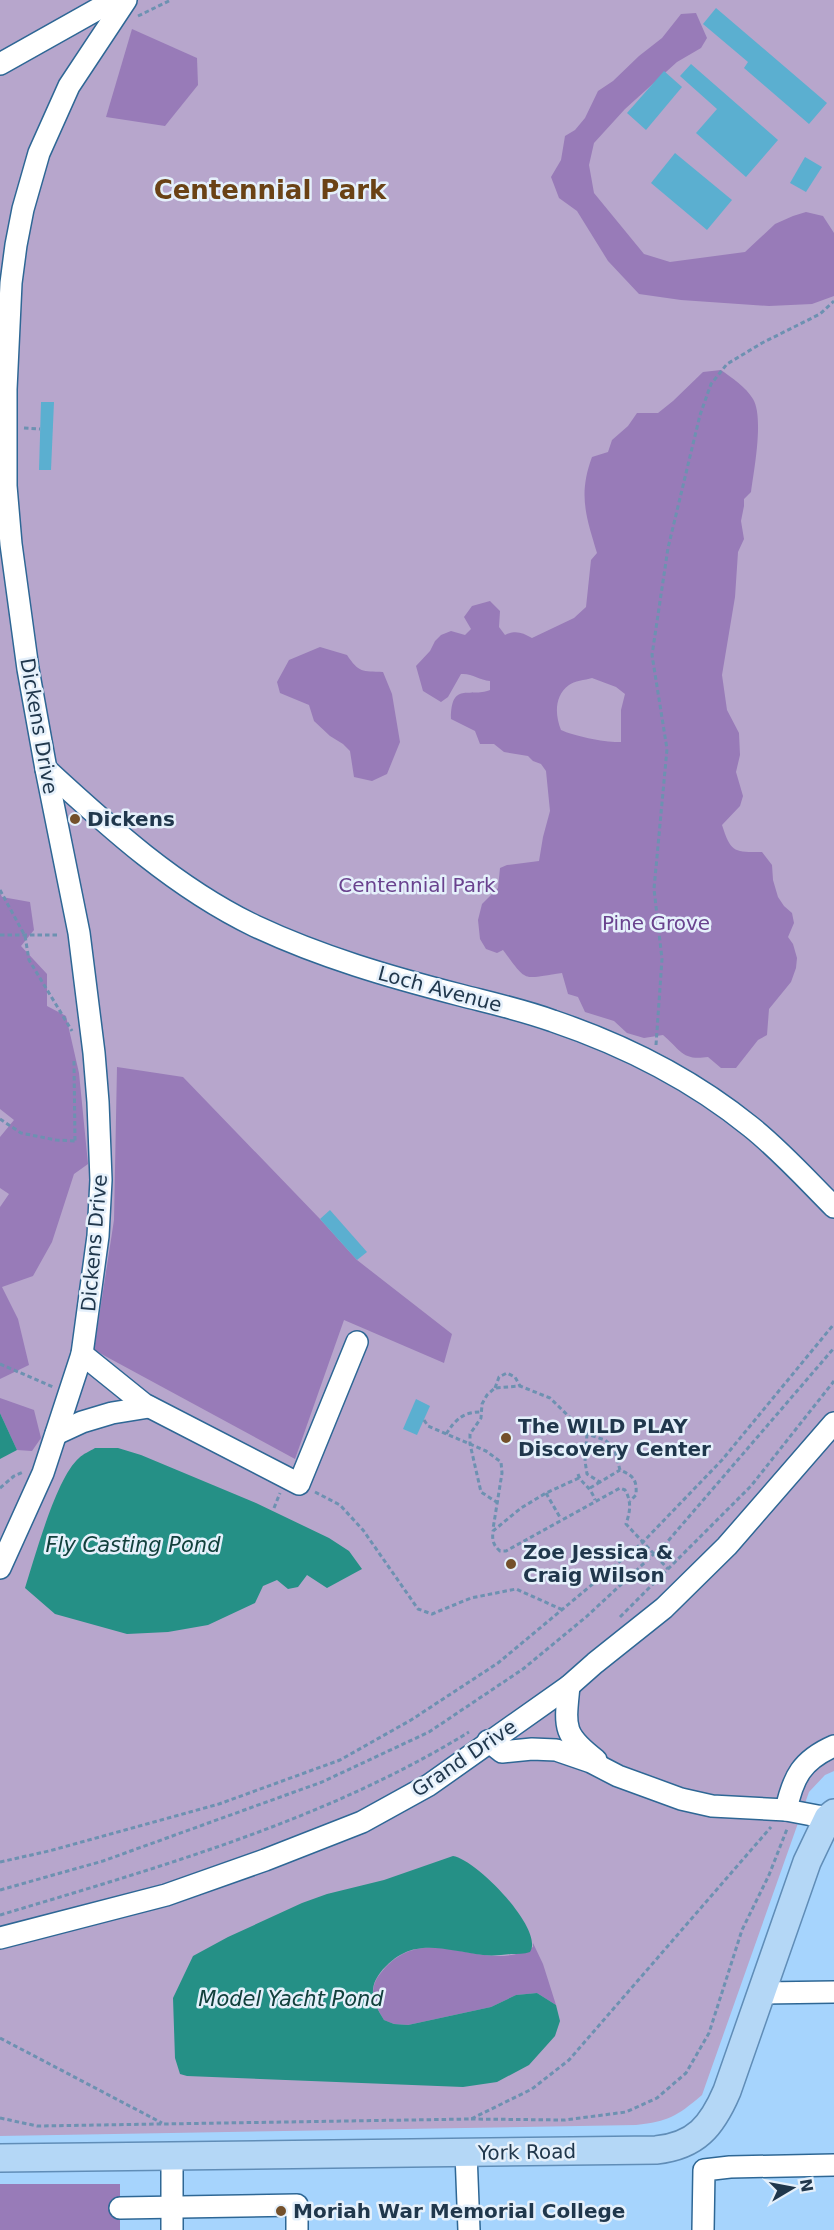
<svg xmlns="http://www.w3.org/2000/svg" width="834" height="2230" viewBox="0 0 834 2230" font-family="'DejaVu Sans',sans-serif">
<rect width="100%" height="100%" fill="#a6d4fd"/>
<path fill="#b7a6cc" d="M0,0H834V1771L825,1775L809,1792L702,2095C676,2117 669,2121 636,2125L0,2136Z"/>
<g fill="#987bb8" fill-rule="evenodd">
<polygon points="696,13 707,38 701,48 677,62 625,109 594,143 589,165 594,193 644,254 670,262 745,252 775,224 793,216 806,212 823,216 834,233 834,296 812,304 769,306 681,300 639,294 608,261 577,211 559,198 551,177 561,160 565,136 575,130 585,118 598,91 613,81 639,56 662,38 681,14"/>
<polygon points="132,29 197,58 198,85 165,126 106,117"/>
<path d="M721,370C732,378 746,387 753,399C764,417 754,470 751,492L744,499V506L741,521L744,539L738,552L735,597L722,675L727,710L739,733L740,755L736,772L743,796L740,806L722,825C731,853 734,852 762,852L772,865L773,880L778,897L784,906L792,913L794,923L788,937L793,944L797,958L796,968L791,982L769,1009L767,1035L758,1040L736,1068H721L708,1057C682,1061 681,1050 663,1035L644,1038L627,1033L614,1021L585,1012L578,997L568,994L562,973C521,979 528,983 503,950L497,953L486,949L480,939L478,920L482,904L498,888L500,868L507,865L539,861L543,837L550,811L546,771L541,764L533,761L528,756L504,752L494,744H480L475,731L451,719C451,681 469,698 490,690V681C479,680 472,673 461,674L448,697L441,702L423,691L416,666L430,651L435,641L441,635L451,631L465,635L471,629L464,617L472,606L490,601L500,611L499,627L505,635C515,630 522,632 532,638L574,618L586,607L591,560L597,553C586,516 578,495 592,457L608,452L612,440L628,426L637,413H658L673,401L703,372ZM592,678L616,687L625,694L621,710V742C607,743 574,736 561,730C555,715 554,696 569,685C574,681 585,680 592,678Z"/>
<path d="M320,647L347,655C359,673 362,671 383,672L392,694L400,742L387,774L372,781L354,777L350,751L343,744L330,736L314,721L309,705L280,693L277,682L289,660Z"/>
<polygon points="0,893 2,897 30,902 34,930 21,946 47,974 47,1006 66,1016 79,1073 88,1164 74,1174 52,1242 33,1276 2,1287 18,1319 29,1365 0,1379 0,1207 9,1194 0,1188 0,1137 14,1120 0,1109"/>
<polygon points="117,1067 183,1077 320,1219 357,1260 452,1334 444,1363 344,1320 295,1459 94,1350 114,1220"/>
<polygon points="0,1398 34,1410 41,1438 32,1451 17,1450 0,1413"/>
<path d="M533,1943L543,1964L556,2005L537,1993L516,1995L491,2007L408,2025L394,2024L384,2020C375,2005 367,1990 380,1974C426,1915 481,1978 533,1947Z"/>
<rect x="0" y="2184" width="120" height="46"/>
</g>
<g fill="#259086">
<polygon points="0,1413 17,1450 0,1459"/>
<path d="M95,1448H118L141,1455L256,1503L329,1538L349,1551L362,1569L327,1588L307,1575L298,1587L288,1589L277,1580L263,1586L255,1603L208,1625L168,1632L127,1634L55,1614L25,1588C35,1557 56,1478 79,1458C83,1454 90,1451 95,1448Z"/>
<path d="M453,1856C476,1859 545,1930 530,1952C524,1954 518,1954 511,1954C502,1955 493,1956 483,1955C441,1950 411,1935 380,1973C367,1990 374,2004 384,2020L394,2024L408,2025L491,2007L516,1995L537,1993L556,2005L560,2021L555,2036L529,2065L497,2082L463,2087L187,2076L180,2074L175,2058L173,1998L193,1956L228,1937L302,1903L327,1894L384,1880Z"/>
</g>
<g fill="#5bafd0">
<polygon points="716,8 827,103 809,124 744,68 748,62 703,24"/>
<polygon points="691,64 778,140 746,177 696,133 717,109 680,76"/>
<polygon points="664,71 682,87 646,130 627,113"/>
<polygon points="675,153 732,200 707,230 651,183"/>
<polygon points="805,157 822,167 806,192 790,183"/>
<polygon points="41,402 54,402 51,470 39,470"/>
<polygon points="330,1210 367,1252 357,1260 320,1219"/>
<polygon points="416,1399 430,1406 417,1435 403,1429"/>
</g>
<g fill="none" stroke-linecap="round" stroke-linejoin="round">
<defs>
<g id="minor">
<polyline points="0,64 114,0"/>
<path d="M46,769C110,828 176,888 255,926C321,957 390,977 460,995C491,1003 523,1010 553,1021C624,1045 693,1080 751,1127C781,1151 807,1180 834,1207"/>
<polyline points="82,1354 144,1404 299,1484 357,1342"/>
<polyline points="56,1434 82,1422 112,1413 149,1407"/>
<polyline points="0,1568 43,1473 82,1354 98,1236 101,1180 98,1102 94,1053 79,933 46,769 28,669 11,544 6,486 6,389 11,283 16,245 23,209 39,153 69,86 126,0"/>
<path d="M569,1686C565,1727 562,1734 596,1760"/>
<polyline points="488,1741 502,1752 532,1749 556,1750 591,1762 618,1776 681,1799 712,1806 786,1810 828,1818"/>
<path d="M786,1810C793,1777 802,1760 834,1746"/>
<polyline points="0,1938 166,1895 265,1860 362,1822 429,1785 569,1686 595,1663 664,1608 727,1546 834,1423"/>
<polyline points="760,1993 834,1992"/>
<polyline points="466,2153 469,2230"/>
<polyline points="172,2156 172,2230"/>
<polyline points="120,2208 297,2205 297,2230"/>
<polyline points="703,2230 704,2170 730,2167 834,2165"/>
</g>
<path id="major" d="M0,2158L656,2150C696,2146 712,2126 727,2091L807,1862L828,1818L834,1813"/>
</defs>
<use href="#minor" stroke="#2e6795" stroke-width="24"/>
<use href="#major" stroke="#608db7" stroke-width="30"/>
<g stroke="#6d91b1" stroke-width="3" stroke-dasharray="4.5 3" stroke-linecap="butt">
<polyline points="138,16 171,0"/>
<polyline points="24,428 40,429"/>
<polyline points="0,890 25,936 29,960 72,1031"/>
<polyline points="0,935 60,935"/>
<polyline points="656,1045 662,959 654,889 667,749 652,655 668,548 700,415 711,384 727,364 762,343 820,314 834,301"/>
<polyline points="74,1061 75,1141"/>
<polyline points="0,1119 21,1133 56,1140 77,1141"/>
<polyline points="0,1364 53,1387"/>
<polyline points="495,1388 499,1377 507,1373 515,1377 520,1386"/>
<polyline points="424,1420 428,1426 486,1451 501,1462 502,1473 493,1529"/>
<path d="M446,1434C456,1419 463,1412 481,1412"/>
<polyline points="587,1434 585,1461 587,1474 600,1482 620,1470"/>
<path d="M578,1474C581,1484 590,1485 595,1500"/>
<path d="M579,1478L546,1493L521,1508L493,1531C492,1540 493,1545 500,1551H506L620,1488L625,1490C632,1502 630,1512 626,1524L668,1569"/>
<polyline points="0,1488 14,1476 23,1472"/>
<polyline points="590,1488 600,1482"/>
<polyline points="315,1492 340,1505 363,1530 418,1609 432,1614 471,1598 516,1589 563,1610"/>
<polyline points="546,1493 561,1519"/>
<path d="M498,1503L481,1492L470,1444V1434L481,1418L482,1404L487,1395L495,1388L520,1386L550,1398L587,1434L605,1440L614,1448L620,1470C634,1476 637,1480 636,1495L630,1501"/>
<polyline points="274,1508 280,1493"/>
<polyline points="620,1617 751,1486 834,1381"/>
<polyline points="0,1862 49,1851 219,1804 340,1760 411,1720 498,1663 642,1543 722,1460 834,1324"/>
<polyline points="0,1890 103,1861 322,1782 429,1732 523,1669 586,1617 668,1541 834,1348"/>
<path d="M0,1915C160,1867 326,1820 469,1732"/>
<polyline points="0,2038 162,2123"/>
<polyline points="0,2118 37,2126 471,2119 532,2089 569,2060 771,1827"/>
<polyline points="471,2119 565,2120 626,2112 657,2098 686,2073 709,2033 742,1930 769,1875 787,1829"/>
</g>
<use href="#minor" stroke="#fff" stroke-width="21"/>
<use href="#major" stroke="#b4d7f6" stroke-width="27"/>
</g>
<g fill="#74502a" stroke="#e5f0fb" stroke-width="2">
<circle cx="75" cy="819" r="6"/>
<circle cx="506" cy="1438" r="6"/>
<circle cx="511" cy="1564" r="6"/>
<circle cx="281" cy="2211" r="6"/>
</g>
<g text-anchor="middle" stroke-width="5" stroke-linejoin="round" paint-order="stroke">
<g font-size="20" fill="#20374c" stroke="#e5f0fb">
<text transform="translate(39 726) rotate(80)" y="7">Dickens Drive</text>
<text transform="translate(440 989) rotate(15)" y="7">Loch Avenue</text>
<text transform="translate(94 1243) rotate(-85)" y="7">Dickens Drive</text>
<text transform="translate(464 1758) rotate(-34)" y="7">Grand Drive</text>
<text transform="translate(527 2152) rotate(-1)" y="7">York Road</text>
</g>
<g font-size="20" font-weight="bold" fill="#20374c" stroke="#e5f0fb" text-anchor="start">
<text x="87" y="826">Dickens</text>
<text x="518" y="1433">The WILD PLAY<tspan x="518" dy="23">Discovery Center</tspan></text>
<text x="523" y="1559">Zoe Jessica &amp;<tspan x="523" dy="23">Craig Wilson</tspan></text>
<text x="293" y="2218">Moriah War Memorial College</text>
</g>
<g font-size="20" fill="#69428e" stroke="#e5f0fb">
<text x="417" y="892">Centennial Park</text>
<text x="656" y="930">Pine Grove</text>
</g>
<g font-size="21" font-style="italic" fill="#12403c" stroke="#e5f0fb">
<text x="133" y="1552">Fly Casting Pond</text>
<text x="291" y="2006">Model Yacht Pond</text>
</g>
<g font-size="26" font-weight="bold" fill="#6a4215" stroke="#e5f0fb">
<text x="270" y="199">Centennial Park</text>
</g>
</g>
<g transform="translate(792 2188) rotate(80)" stroke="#e5f0fb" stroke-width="4.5" paint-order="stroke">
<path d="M0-4.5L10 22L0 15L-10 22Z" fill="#20374c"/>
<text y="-9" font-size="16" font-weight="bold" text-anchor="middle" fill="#20374c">N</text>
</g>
</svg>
